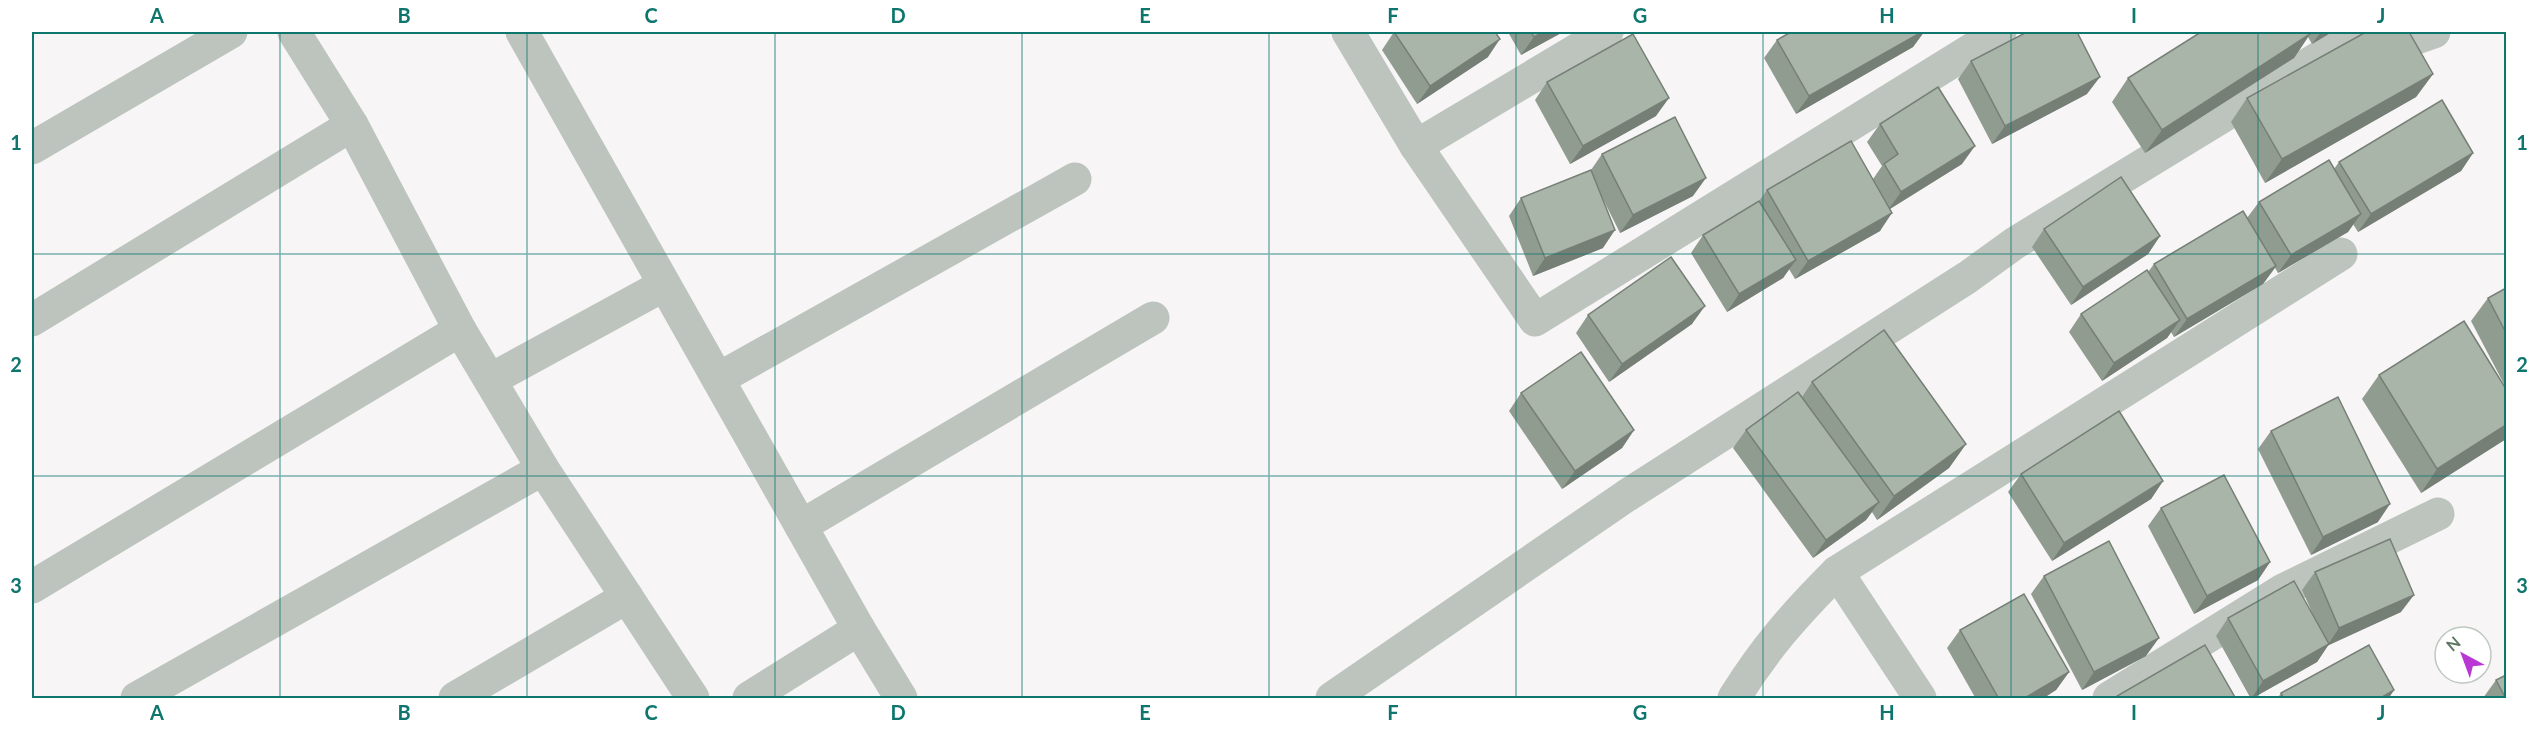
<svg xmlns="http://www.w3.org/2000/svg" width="2538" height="730" viewBox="0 0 2538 730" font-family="Lato,sans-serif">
<rect width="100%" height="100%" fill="#f7f5f6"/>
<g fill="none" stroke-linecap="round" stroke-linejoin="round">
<g stroke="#bcc4bd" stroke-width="33">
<polyline points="294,32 352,125 460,330 543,469 693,698"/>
<polyline points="522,32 859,629 901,698"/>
<polyline points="1348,32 1416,146 1535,320 2000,32"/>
<polyline points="2393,32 2408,41 2434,32"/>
<polyline points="1416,146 1607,32"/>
<polyline points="32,148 231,32"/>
<polyline points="32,320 352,125"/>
<polyline points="718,379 1075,179"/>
<polyline points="490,380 664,285"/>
<polyline points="801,526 1153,318"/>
<polyline points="1837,572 1920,698"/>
<polyline points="32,587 460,330"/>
<polyline points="137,698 543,469"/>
<polyline points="455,698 627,597"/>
<polyline points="749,698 859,629"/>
<polyline points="1332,698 1626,496 1968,277 2015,243 2361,32"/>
<path d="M1734,698C1765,648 1795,614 1837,572L2341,254"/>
<polyline points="2109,698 2283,590 2438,514"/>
</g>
</g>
<g fill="#919c91">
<polygon points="1394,32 1488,57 1417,104 1382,50"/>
<polygon points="1508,32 1563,32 1521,55"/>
<polygon points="1924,32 1913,47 1796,114 1764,58 1777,40"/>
<polygon points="2201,32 2332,32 2312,44 2308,37 2294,58 2145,153 2112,102 2128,78"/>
<polygon points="1971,61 2087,94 1992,144 1958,79"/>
<polygon points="2433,74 2416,97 2265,183 2231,122 2247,98"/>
<polygon points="1547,82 1656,116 1570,164 1535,100"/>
<polygon points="1880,124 1962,164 1890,209 1880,231 1795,279 1789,269 1783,278 1727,312 1691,253 1703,235 1759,201 1767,190 1873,179 1882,166 1867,142"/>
<polygon points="2473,153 2461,171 2358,232 2353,224 2348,232 2278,273 2275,268 2263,284 2174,337 2171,332 2167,338 2102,381 2069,332 2081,314 2148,272 2154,264 2247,218 2259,202 2334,169 2339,162"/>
<polygon points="1602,154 1693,196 1620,233 1602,197 1603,248 1533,276 1509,216 1521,198 1591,170"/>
<polygon points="2044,229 2160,236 2148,254 2071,305 2032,247"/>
<polygon points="2506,288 2506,388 2471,321 2488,298"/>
<polygon points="1588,315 1692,324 1609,382 1576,333"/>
<polygon points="2379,375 2506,389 2506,439 2421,493 2362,399"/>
<polygon points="1812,382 1966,444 1949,468 1877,520 1872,512 1866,520 1813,558 1733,448 1746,430 1802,397"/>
<polygon points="1521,393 1634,430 1622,448 1562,489 1509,411"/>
<polygon points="2271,431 2378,522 2311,555 2258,449"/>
<polygon points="2021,474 2163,481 2151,499 2052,561 2008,492"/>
<polygon points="2161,508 2270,562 2258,580 2194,614 2148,526"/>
<polygon points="2315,572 2401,612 2329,644 2317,662 2251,699 2216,636 2228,618 2314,617 2302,590"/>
<polygon points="2044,576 2146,656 2082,690 2031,594"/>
<polygon points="1960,630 2069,672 2056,690 2042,699 1976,699 1947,648"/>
<polygon points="2496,680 2506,699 2483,698"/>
<polygon points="2394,690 2388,699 2277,699 2281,693"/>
</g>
<g fill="#767f76">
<polygon points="1543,32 1563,32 1521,55 1534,37"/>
<polygon points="1922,32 1924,32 1913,47 1796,114 1809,96"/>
<polygon points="2321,32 2332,32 2312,44"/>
<polygon points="2310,34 2294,58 2145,153 2162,130"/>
<polygon points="1500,39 1488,57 1417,104 1430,86"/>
<polygon points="2433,74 2416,97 2265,183 2282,159"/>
<polygon points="2100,77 2087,94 1992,144 2005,126"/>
<polygon points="1669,98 1656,116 1570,164 1583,146"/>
<polygon points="1975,146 1962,164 1888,210 1901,192"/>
<polygon points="2473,153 2461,171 2358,232 2371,214"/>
<polygon points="1706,178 1693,196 1620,233 1633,215"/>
<polygon points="1892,213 1880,231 1795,279 1808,261"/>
<polygon points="2361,214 2348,232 2278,273 2291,255"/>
<polygon points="1615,230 1603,248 1533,276 1545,258"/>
<polygon points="2160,236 2148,254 2071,305 2083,287"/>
<polygon points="1796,260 1783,278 1727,312 1739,294"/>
<polygon points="2276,266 2263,284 2174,337 2187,319"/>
<polygon points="1705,306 1692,324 1609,382 1622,364"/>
<polygon points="2180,320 2167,338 2102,381 2114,363"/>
<polygon points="2506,425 2506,439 2421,493 2437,469"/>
<polygon points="1634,430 1622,448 1562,489 1575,471"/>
<polygon points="1966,444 1949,468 1877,520 1894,496"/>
<polygon points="2163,481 2151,499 2052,561 2064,543"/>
<polygon points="1879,502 1866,520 1813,558 1826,540"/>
<polygon points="2390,504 2378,522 2311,555 2323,537"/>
<polygon points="2270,562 2258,580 2194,614 2207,596"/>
<polygon points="2414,595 2401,612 2327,646 2339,628"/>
<polygon points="2159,638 2146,656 2082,690 2094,672"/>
<polygon points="2329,644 2317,662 2251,699 2263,681"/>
<polygon points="2069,672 2056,690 2042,699 2023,699"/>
<polygon points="2394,690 2388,699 2379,699"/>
</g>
<g fill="#a9b5a9" stroke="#767f76" stroke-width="1.5">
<polygon points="1394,32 1495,32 1500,39 1430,86"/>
<polygon points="1531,32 1543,32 1534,37"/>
<polygon points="1791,32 1922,32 1809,96 1777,40"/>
<polygon points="2027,32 2077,32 2100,77 2005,126 1971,61"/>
<polygon points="2201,32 2308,32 2310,34 2162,130 2128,78"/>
<polygon points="2366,32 2409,32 2433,74 2282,159 2247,98"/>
<polygon points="1633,34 1669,98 1583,146 1547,82"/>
<polygon points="1938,87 1975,146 1901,192 1884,164 1898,154 1880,124"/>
<polygon points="2442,100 2473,153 2371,214 2339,162"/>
<polygon points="1675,117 1706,178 1633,215 1602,154"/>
<polygon points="1851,141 1892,213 1808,261 1767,190"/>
<polygon points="2329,160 2361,214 2291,255 2259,202"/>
<polygon points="1591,170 1615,230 1545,258 1521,198"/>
<polygon points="2121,177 2160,236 2083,287 2044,229"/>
<polygon points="1759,201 1796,260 1739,294 1703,235"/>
<polygon points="2243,211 2276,266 2187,319 2154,264"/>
<polygon points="1671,257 1705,306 1622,364 1588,315"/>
<polygon points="2147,270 2180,320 2114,363 2081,314"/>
<polygon points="2506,288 2506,333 2488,298"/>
<polygon points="2464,321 2506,389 2506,425 2437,469 2379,375"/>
<polygon points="1884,330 1966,444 1894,496 1812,382"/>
<polygon points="1581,352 1634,430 1575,471 1521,393"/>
<polygon points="1798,392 1879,502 1826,540 1746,430"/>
<polygon points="2338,397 2390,504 2323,537 2271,431"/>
<polygon points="2119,411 2163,481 2064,543 2021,474"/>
<polygon points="2224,475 2270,562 2207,596 2161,508"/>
<polygon points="2390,539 2414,595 2339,628 2315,572"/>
<polygon points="2109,541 2159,638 2094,672 2044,576"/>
<polygon points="2294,581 2329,644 2263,681 2228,618"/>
<polygon points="2024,594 2069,672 2023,699 1999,699 1960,630"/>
<polygon points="2205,645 2236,699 2118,699 2117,696"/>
<polygon points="2369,645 2394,690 2379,699 2284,699 2281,693"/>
<polygon points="2506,675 2506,699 2496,680"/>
</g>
<path fill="none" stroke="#0f766e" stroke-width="1.5" stroke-opacity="0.55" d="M280,32V698M527,32V698M775,32V698M1022,32V698M1269,32V698M1516,32V698M1763,32V698M2011,32V698M2258,32V698M32,254H2506M32,476H2506"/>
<rect width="2538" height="730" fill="none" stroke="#ffffff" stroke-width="66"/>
<g transform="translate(2463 655) rotate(319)"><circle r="28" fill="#ffffff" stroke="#bfc9c0" stroke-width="1.5"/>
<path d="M0-4.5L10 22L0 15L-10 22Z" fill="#b938d4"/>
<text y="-9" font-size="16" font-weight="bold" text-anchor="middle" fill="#607861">N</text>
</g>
<rect x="33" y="33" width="2472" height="664" fill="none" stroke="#0f766e" stroke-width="2"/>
<g font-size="20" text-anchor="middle" font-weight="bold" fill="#0f766e">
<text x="157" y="23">A</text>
<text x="404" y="23">B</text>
<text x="651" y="23">C</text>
<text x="898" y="23">D</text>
<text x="1145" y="23">E</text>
<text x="1393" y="23">F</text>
<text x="1640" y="23">G</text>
<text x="1887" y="23">H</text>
<text x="2134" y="23">I</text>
<text x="2381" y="23">J</text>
<text x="16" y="150">1</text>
<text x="2522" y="150">1</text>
<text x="16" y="372">2</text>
<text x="2522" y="372">2</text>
<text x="16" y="593">3</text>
<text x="2522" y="593">3</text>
<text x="157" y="720">A</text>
<text x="404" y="720">B</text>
<text x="651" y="720">C</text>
<text x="898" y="720">D</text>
<text x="1145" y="720">E</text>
<text x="1393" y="720">F</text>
<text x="1640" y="720">G</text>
<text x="1887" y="720">H</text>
<text x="2134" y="720">I</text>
<text x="2381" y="720">J</text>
</g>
</svg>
